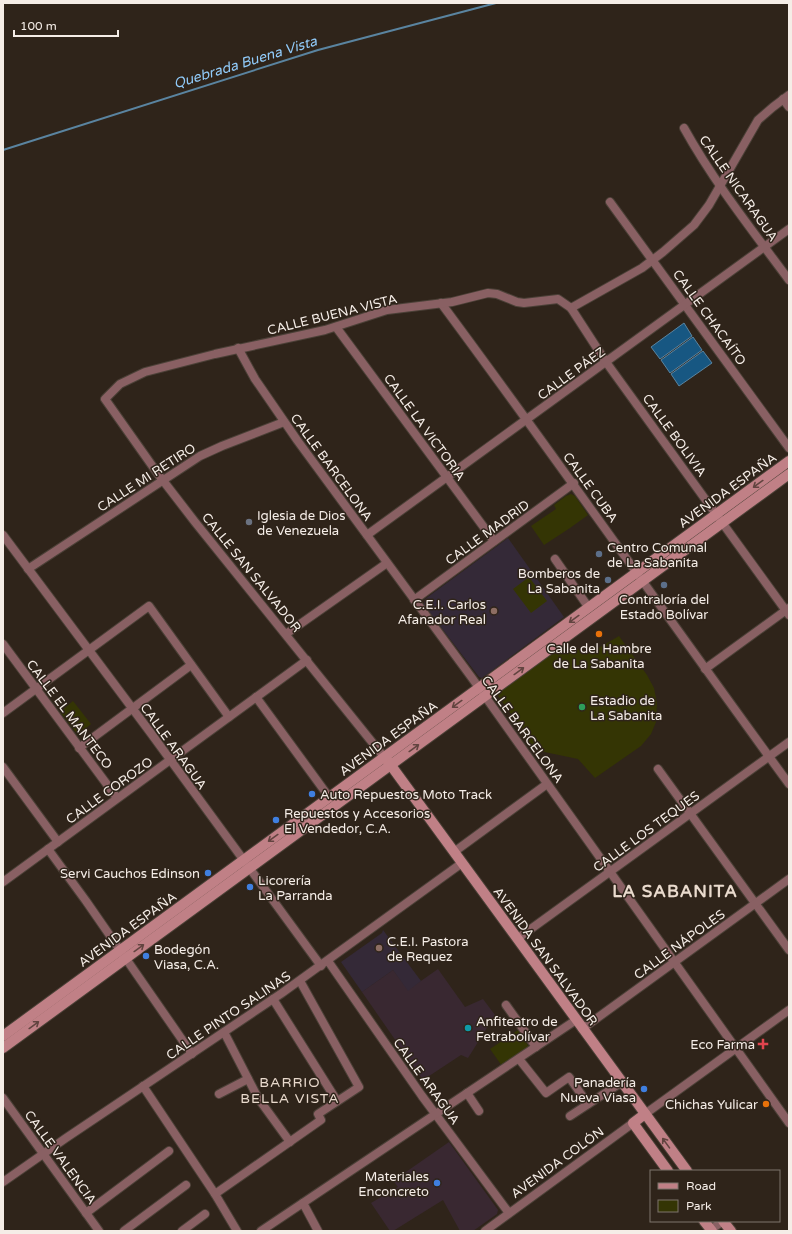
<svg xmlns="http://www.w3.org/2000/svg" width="792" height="1234" viewBox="0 0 792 1234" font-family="'Varela Round',sans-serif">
<rect width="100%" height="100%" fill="#2f241a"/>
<g fill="#392831">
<polygon points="438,969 465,1007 483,999 495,1015 468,1058 461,1055 423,1080 362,992 393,970 408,990"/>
<polygon points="449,1142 498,1210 497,1214 473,1231 460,1231 443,1200 393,1231 390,1231 371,1203 398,1187 392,1179 400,1174 403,1174"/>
</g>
<g fill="#342937">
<polygon points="508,538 564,617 482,678 479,677 424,605 425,599"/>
<polygon points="383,930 421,981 408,991 393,970 362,992 341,962 382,933"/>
</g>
<g fill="#343504">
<polygon points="571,494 575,496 588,515 570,528 566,522 570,528 544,545 531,526 556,509 554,505 566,496"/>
<polygon points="529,577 547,601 531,613 513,589"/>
<polygon points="619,636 647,675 654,688 657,703 656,722 651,734 641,746 595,778 578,759 535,750 525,736 526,735 496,693 563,645 590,653"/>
<polygon points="73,701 91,724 78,735 60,712"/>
<polygon points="518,1030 529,1047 502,1066 490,1049"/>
</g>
<g fill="#175782" stroke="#5a84a0">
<polygon points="684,323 692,336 660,359 651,347"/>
<polygon points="693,337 702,350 670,373 661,360"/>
<polygon points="703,351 712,363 679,386 671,374"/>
</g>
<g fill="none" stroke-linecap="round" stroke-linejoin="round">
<polyline stroke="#5a84a0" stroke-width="2" points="3,150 318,50 496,3"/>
<defs>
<g id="street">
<polyline points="783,99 789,107"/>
<path d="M684,128C714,182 752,230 789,280"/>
<polyline points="610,202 789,448"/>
<path d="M441,303C559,462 672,624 789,784"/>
<polyline points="571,308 642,268 663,252 694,225 709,205 758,120 773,107 789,95"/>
<polyline points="336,327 494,541"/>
<polyline points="238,348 255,379 297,440 472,678 789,1123"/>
<polyline points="3,535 150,732 321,966"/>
<polyline points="367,535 789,229"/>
<polyline points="555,559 589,608"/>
<polyline points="28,569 200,456 222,446 284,422"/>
<polyline points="414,600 574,483"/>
<polyline points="286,634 387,563"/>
<polyline points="3,644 117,798"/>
<polyline points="705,669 789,608"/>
<polyline points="256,697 329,797"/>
<polyline points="3,713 149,606 229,717"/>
<polyline points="79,748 191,665"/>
<polyline points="384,757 195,522 158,474 105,399 120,384 145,372 215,354 325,330 387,310 452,302 488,293 497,294 517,302 524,303 558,299 571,308 606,362 789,615"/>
<polyline points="3,767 58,842"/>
<polyline points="658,769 789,950"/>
<polyline points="48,849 86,901 192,1054"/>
<polyline points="454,852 547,784"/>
<polyline points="3,882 307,660"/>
<polyline points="517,939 789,742"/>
<polyline points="328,961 422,1096 509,1213"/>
<polyline points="273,999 337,1101"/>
<polyline points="506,1005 536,1047"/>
<polyline points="582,1029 789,879"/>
<polyline points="224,1032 258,1098 290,1142"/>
<polyline points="519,1059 546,1093 569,1077 588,1104"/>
<polyline points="143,1086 215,1194 237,1231"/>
<polyline points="467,1093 479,1111"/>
<polyline points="219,1094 248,1079"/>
<polyline points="3,1098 99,1231"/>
<polyline points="645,1114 789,1010"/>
<polyline points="570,1116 622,1082"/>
<polyline points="3,1182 66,1138 282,993 462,863"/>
<polyline points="215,1194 321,1120 318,1114 359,1087 300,981"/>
<polyline points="303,1203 318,1231"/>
<polyline points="86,1213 169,1151"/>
<polyline points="124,1231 186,1185"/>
<polyline points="182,1231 205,1214"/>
<polyline points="261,1231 576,1020"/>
<polyline points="485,1231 633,1123"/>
<polyline points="709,1231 723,1221"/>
</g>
<g id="secondary">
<polyline points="387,760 687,1171"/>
<polyline points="3,1036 789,461"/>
<polyline points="3,1048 789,474"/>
<polyline points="645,1114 633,1123 668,1171"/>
<polyline points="704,1221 712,1231"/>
<polyline points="723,1221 731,1231"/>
</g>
</defs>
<use href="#street" stroke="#4b4037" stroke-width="10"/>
<use href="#secondary" stroke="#4b4037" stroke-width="12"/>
<use href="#street" stroke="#896063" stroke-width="8"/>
<use href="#secondary" stroke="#c08086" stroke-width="10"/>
</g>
<defs><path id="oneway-shaft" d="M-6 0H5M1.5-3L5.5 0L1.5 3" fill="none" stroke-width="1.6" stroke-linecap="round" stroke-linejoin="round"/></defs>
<g stroke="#624440">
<use href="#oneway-shaft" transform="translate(758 484) rotate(144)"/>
<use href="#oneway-shaft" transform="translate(574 619) rotate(144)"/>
<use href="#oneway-shaft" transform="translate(519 671) rotate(-36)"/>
<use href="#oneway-shaft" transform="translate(457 704) rotate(144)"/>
<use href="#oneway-shaft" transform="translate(414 748) rotate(-36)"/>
<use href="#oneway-shaft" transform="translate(273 838) rotate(144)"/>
<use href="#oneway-shaft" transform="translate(139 948) rotate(-36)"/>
<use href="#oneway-shaft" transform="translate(34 1025) rotate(-36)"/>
<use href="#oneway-shaft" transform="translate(666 1143) rotate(-126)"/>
</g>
<circle fill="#6b7280" stroke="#2f241a" stroke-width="1.5" cx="249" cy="522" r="4"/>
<g fill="#5c6f8a" stroke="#2f241a" stroke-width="1.5">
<circle cx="599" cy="554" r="4"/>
<circle cx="608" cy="580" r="4"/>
<circle cx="664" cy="585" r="4"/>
</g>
<g fill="#8d6e63" stroke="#2f241a" stroke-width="1.5">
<circle cx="494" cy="611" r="4"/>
<circle cx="379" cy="948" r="4"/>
</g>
<g fill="#e8710a" stroke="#2f241a" stroke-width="1.5">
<circle cx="599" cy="634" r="4"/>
<circle cx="766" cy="1104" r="4"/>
</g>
<circle fill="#2e9e5b" stroke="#2f241a" stroke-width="1.5" cx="582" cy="707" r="4"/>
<g fill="#3f7fe0" stroke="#2f241a" stroke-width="1.5">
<circle cx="312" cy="794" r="4"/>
<circle cx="276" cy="820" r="4"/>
<circle cx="208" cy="873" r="4"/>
<circle cx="250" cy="887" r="4"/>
<circle cx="146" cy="956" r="4"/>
<circle cx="644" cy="1089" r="4"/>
<circle cx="437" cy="1183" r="4"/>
</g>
<circle fill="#0f9aa8" stroke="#2f241a" stroke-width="1.5" cx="468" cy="1028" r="4"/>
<path fill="#e0444e" stroke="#2f241a" stroke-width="1.5" d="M761 1038h4v4h4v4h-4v4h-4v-4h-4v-4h4z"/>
<g text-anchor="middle" stroke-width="3" stroke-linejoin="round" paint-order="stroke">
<g font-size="13" fill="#f5ede7" stroke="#2f241a">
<text transform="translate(739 188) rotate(55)" y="5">CALLE NICARAGUA</text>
<text transform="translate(332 314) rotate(-14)" y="5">CALLE BUENA VISTA</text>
<text transform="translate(710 317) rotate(54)" y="5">CALLE CHACAÍTO</text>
<text transform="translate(571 373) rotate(-36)" y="5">CALLE PÁEZ</text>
<text transform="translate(425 427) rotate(54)" y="5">CALLE LA VICTORIA</text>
<text transform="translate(675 435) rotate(54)" y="5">CALLE BOLIVIA</text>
<text transform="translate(332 467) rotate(54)" y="5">CALLE BARCELONA</text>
<text transform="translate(146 477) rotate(-33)" y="5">CALLE MI RETIRO</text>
<text transform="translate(591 487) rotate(54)" y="5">CALLE CUBA</text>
<text transform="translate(727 490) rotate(-36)" y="5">AVENIDA ESPAÑA</text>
<text transform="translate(487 532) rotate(-36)" y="5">CALLE MADRID</text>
<text transform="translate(252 572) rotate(51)" y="5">CALLE SAN SALVADOR</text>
<text transform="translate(70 714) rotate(53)" y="5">CALLE EL MANTECO</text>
<text transform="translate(523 729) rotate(54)" y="5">CALLE BARCELONA</text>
<text transform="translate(388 738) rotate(-36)" y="5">AVENIDA ESPAÑA</text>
<text transform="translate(174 746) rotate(54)" y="5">CALLE ARAGUA</text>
<text transform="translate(109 790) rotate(-36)" y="5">CALLE COROZO</text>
<text transform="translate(646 831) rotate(-36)" y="5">CALLE LOS TEQUES</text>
<text transform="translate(127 929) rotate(-36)" y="5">AVENIDA ESPAÑA</text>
<text transform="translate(679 944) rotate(-36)" y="5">CALLE NÁPOLES</text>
<text transform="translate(546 956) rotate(54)" y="5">AVENIDA SAN SALVADOR</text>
<text transform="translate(228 1015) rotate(-34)" y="5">CALLE PINTO SALINAS</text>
<text transform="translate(427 1081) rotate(54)" y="5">CALLE ARAGUA</text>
<text transform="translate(61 1157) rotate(54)" y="5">CALLE VALENCIA</text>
<text transform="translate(557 1162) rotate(-36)" y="5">AVENIDA COLÓN</text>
</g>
<g font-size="13" fill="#f5ede7" stroke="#2f241a" text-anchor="start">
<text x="257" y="520">Iglesia de Dios<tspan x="257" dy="15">de Venezuela</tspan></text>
<text x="607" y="552">Centro Comunal<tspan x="607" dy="15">de La Sabanita</tspan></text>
<text x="600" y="578" text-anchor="end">Bomberos de<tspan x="600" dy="15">La Sabanita</tspan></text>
<text x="664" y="604" text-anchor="middle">Contraloría del<tspan x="664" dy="15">Estado Bolívar</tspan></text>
<text x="486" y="609" text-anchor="end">C.E.I. Carlos<tspan x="486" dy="15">Afanador Real</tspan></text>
<text x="599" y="653" text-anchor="middle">Calle del Hambre<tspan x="599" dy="15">de La Sabanita</tspan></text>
<text x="590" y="705">Estadio de<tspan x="590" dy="15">La Sabanita</tspan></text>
<text x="320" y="799">Auto Repuestos Moto Track</text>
<text x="284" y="818">Repuestos y Accesorios<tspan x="284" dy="15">El Vendedor, C.A.</tspan></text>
<text x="200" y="878" text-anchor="end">Servi Cauchos Edinson</text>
<text x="258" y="885">Licorería<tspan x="258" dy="15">La Parranda</tspan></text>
<text x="387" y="946">C.E.I. Pastora<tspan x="387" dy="15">de Requez</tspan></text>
<text x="154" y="954">Bodegón<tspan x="154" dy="15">Viasa, C.A.</tspan></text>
<text x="476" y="1026">Anfiteatro de<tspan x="476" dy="15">Fetrabolívar</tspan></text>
<text x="755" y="1049" text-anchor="end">Eco Farma</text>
<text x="636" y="1087" text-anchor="end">Panadería<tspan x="636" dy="15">Nueva Viasa</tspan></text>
<text x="758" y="1109" text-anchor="end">Chichas Yulicar</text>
<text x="429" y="1181" text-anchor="end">Materiales<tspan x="429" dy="15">Enconcreto</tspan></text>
</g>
<g font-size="14" font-style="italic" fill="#91cbfa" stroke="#2f241a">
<text transform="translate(245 62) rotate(-17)" y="5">Quebrada Buena Vista</text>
</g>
<g font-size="14" letter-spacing="1" fill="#e9dacd" stroke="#2f241a">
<text x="290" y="1087">BARRIO<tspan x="290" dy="16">BELLA VISTA</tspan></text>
</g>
<g font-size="17" font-weight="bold" letter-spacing="1" fill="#e9dacd" stroke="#2f241a">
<text x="675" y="897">LA SABANITA</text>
</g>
</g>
<rect width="792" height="1234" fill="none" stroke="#f5ede7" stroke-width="8"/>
<rect x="650" y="1170" width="130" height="52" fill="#2f241a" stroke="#7e746c"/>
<rect x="658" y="1183" width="20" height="6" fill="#c08086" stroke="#7e746c"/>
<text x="686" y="1190" font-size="12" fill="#f5ede7">Road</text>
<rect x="658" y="1200" width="20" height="12" fill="#343504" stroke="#7e746c"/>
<text x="686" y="1210" font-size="12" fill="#f5ede7">Park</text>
<path d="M14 30v6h104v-6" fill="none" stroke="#f5ede7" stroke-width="2"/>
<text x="20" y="30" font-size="12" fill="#f5ede7" stroke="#2f241a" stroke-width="3" paint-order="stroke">100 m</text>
</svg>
